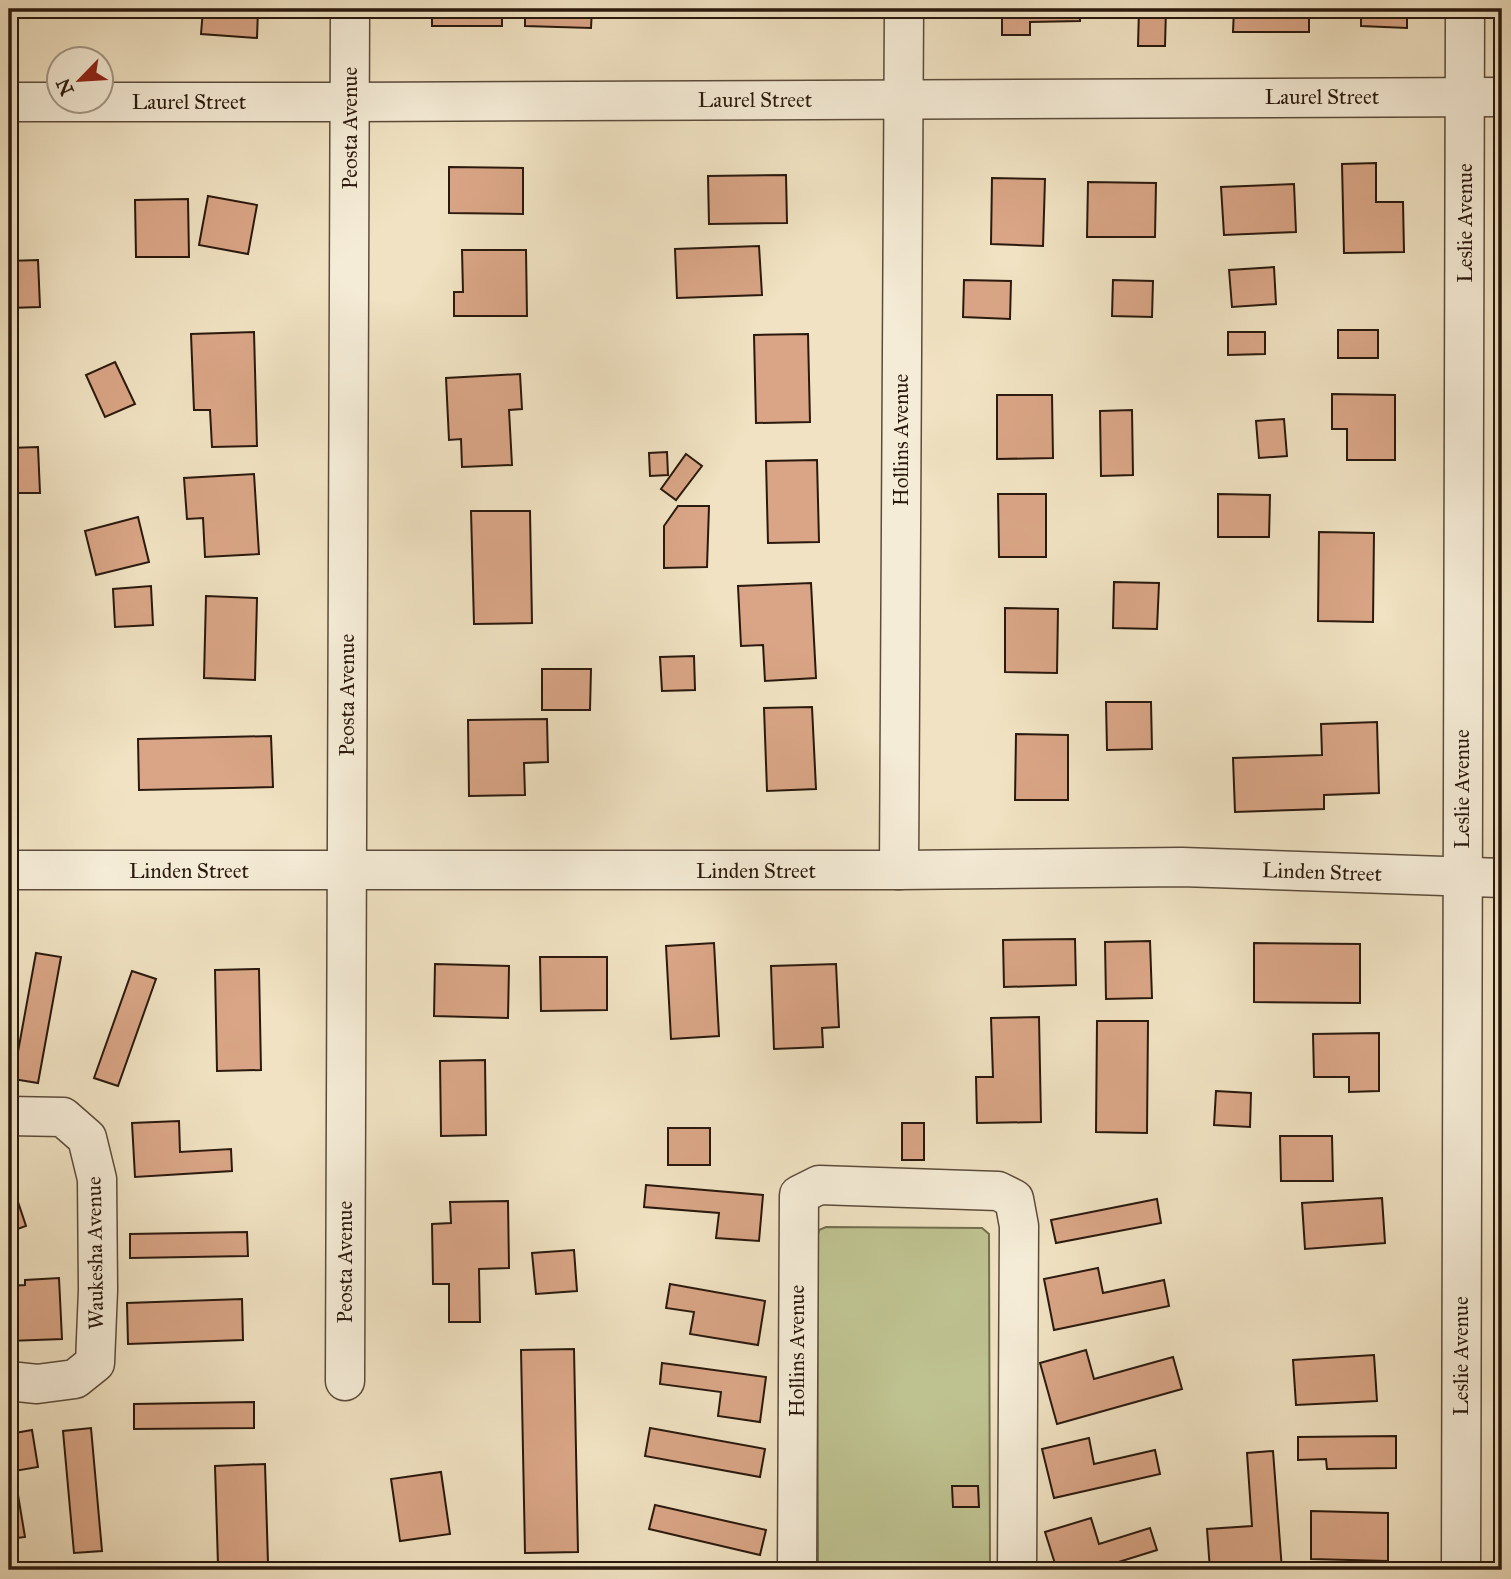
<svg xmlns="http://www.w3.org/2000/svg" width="1511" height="1579" viewBox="0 0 1511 1579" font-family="'IM FELL Great Primer',serif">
<rect width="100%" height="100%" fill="#f0e2c2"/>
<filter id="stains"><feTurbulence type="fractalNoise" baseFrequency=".00286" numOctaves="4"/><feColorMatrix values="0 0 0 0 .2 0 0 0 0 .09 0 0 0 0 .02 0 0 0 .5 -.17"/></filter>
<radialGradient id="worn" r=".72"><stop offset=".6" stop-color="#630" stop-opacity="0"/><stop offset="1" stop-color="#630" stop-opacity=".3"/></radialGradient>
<polygon fill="#bec290" stroke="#746e4e" stroke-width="2" points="826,1227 982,1228 989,1234 990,1570 818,1570 817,1239 819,1230"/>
<g fill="#d9a586" stroke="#2a190d" stroke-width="2">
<polygon points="203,9 258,9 257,38 201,34"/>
<rect x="432" y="9" width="70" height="17"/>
<polygon points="525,9 592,9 591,28 525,26"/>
<polygon points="1002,9 1080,9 1080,21 1030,22 1030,35 1002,35"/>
<polygon points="1139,9 1166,9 1165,46 1138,46"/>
<polygon points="1234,9 1309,9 1309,32 1233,32"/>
<polygon points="1361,9 1407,9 1407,28 1361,26"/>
<polygon points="1376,163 1376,202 1403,202 1404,252 1344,253 1342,164"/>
<polygon points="449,167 523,168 523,214 449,213"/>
<polygon points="786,175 787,223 709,224 708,176"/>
<polygon points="992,178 1045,179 1043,246 991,244"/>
<polygon points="1088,182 1156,183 1155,237 1087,237"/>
<polygon points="1294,184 1296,232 1224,235 1221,187"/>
<polygon points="208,196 257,205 248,254 199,245"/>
<polygon points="188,199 189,257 136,257 135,200"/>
<polygon points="759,246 762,295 677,298 675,249"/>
<polygon points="462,250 526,250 527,316 454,316 454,292 463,292"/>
<polygon points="38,260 40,307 9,308 9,261"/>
<polygon points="1274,267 1276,304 1232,307 1229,270"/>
<polygon points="964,280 1011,281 1010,319 963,317"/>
<polygon points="1113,280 1153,281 1152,317 1112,316"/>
<rect x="1338" y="330" width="40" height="28"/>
<polygon points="254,332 257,446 212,447 210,410 194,410 191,334"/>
<polygon points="1228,332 1265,332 1265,354 1228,355"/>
<polygon points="808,334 810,422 756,423 754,335"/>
<polygon points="115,362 135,404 105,417 86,375"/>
<polygon points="520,374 522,409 509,410 512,465 462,467 461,439 449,440 446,378"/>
<polygon points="1332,394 1395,395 1395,460 1347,460 1347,429 1332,429"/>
<polygon points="997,395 1052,395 1053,458 997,459"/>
<polygon points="1132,410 1133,475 1101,476 1100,411"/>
<polygon points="1284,419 1287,456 1259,458 1256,421"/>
<polygon points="38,447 40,493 9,493 9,448"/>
<polygon points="667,452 668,475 650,476 649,453"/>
<polygon points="686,454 702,466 676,500 661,489"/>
<polygon points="817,460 819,542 768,543 766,461"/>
<polygon points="254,474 259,554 205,557 203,518 187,519 184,478"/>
<polygon points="998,494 1046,494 1046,557 999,557"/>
<polygon points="1218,494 1270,495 1269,537 1218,537"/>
<polygon points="678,506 709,506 707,567 664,568 664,526"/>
<polygon points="471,511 530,511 532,623 474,624"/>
<polygon points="138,517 149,562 96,575 85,531"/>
<polygon points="1319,532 1374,533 1373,622 1318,621"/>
<polygon points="1114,582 1159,583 1157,629 1113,628"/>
<polygon points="811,583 816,678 765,681 763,645 741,646 738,586"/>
<polygon points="151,586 153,625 115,627 113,589"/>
<polygon points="206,596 257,598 255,680 204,678"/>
<polygon points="1005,608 1058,609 1057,673 1005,672"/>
<polygon points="694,656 695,690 662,691 660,657"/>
<polygon points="542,669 591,669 590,710 542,710"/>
<polygon points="1106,702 1151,702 1152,749 1107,750"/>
<polygon points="812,707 816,789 767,791 764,708"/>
<polygon points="547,719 548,762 524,763 525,795 469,796 468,720"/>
<polygon points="1377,722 1379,793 1324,795 1324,809 1235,812 1233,758 1322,755 1321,724"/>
<polygon points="1016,734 1068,735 1068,800 1015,800"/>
<polygon points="271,736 273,787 139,790 138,739"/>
<polygon points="1075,939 1076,985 1004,987 1003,940"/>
<polygon points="1150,941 1152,998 1106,999 1105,942"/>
<polygon points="714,943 719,1036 671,1039 666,946"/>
<polygon points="1254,943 1360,944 1360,1003 1254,1002"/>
<polygon points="36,953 61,957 38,1083 13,1079"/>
<polygon points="540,957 607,957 607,1010 541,1011"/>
<polygon points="435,964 509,966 508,1018 434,1016"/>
<polygon points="836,964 839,1027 822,1028 823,1047 774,1049 771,966"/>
<polygon points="259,969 261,1070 217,1071 215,970"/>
<polygon points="132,971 156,979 118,1086 94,1078"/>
<polygon points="1039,1017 1041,1122 977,1123 976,1077 993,1077 991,1018"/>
<polygon points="1097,1021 1148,1021 1147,1133 1096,1132"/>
<polygon points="1379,1033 1379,1091 1349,1092 1349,1077 1314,1077 1313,1034"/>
<polygon points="485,1060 486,1135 441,1136 440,1061"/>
<polygon points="1216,1091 1251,1093 1250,1127 1214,1125"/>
<polygon points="179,1121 180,1152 231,1149 232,1171 135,1177 132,1123"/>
<rect x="902" y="1123" width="22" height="37"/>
<rect x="668" y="1128" width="42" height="37"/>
<polygon points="1280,1136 1332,1136 1333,1181 1281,1181"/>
<polygon points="9,1175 26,1226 9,1232"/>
<polygon points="646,1185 763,1195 759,1241 716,1238 719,1213 644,1207"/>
<polygon points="1382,1198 1385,1243 1305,1249 1302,1203"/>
<polygon points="1157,1199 1161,1223 1056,1243 1051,1220"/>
<polygon points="508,1201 509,1268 479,1269 480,1322 449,1322 449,1284 433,1284 432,1224 451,1223 450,1202"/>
<polygon points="247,1232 248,1256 130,1258 130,1234"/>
<polygon points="574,1250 577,1291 536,1294 532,1253"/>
<polygon points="1098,1268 1103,1293 1164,1280 1169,1306 1054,1330 1044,1279"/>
<polygon points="59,1278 62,1339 9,1341 9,1286 25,1285 25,1280"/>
<polygon points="670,1284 765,1301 758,1345 690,1334 694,1312 666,1308"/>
<polygon points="242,1299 243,1340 128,1344 127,1303"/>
<polygon points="574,1349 578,1552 525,1553 521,1350"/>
<polygon points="1086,1350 1094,1379 1173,1357 1182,1389 1057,1424 1040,1363"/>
<polygon points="1374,1355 1377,1401 1296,1405 1293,1360"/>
<polygon points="662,1363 766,1377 760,1422 718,1416 721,1392 660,1384"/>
<polygon points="254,1402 254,1428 134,1429 134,1404"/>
<polygon points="91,1428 102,1551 74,1553 63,1431"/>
<polygon points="650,1428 765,1449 760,1477 645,1456"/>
<polygon points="32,1430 38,1467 14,1471 25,1537 9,1539 9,1434"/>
<polygon points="1396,1436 1396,1468 1327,1469 1326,1459 1298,1460 1298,1437"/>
<polygon points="1089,1438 1094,1464 1155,1450 1160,1474 1054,1498 1042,1449"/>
<polygon points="1273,1451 1282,1570 1210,1570 1207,1529 1252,1526 1247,1453"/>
<polygon points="265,1464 268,1563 218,1565 215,1466"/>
<polygon points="441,1472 450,1534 400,1541 391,1479"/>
<polygon points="952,1486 978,1486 979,1507 953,1507"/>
<polygon points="655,1505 766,1530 760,1555 649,1529"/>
<polygon points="1311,1511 1388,1513 1388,1561 1311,1559"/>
<polygon points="1091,1518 1099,1544 1150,1528 1157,1550 1093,1570 1057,1570 1045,1532"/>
</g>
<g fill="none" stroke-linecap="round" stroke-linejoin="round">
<defs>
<g id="minor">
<polyline points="9,102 351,102 1502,97"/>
<polyline points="9,870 899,870 1182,867 1502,878"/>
<polyline points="899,870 904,9"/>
<polyline points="9,1116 63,1117 87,1138 97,1179 98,1290 95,1363 75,1379 37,1384 9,1381"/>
<polyline points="345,1381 350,9"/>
<polyline points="797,1570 799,1195 819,1185 998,1191 1014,1199 1019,1226 1017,1570"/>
<polyline points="1461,1570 1465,9"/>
</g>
</defs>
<use href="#minor" stroke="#5c4b3a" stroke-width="41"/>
<use href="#minor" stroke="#f5ecd7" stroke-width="38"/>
</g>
<g text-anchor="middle" stroke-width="6" stroke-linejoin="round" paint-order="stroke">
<g font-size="21" fill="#2a190d" stroke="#f5ecd7">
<text x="1322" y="104">Laurel Street</text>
<text x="755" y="107">Laurel Street</text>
<text x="189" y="109">Laurel Street</text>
<text transform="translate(350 128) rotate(-90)" y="7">Peosta Avenue</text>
<text transform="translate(1465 223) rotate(-90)" y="7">Leslie Avenue</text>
<text transform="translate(901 440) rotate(-90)" y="7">Hollins Avenue</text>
<text transform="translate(347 695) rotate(-90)" y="7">Peosta Avenue</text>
<text transform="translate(1462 789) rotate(-90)" y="7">Leslie Avenue</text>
<text x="189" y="878">Linden Street</text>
<text x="756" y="878">Linden Street</text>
<text transform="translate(1322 872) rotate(2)" y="7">Linden Street</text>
<text transform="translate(95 1253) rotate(-91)" y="7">Waukesha Avenue</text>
<text transform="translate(345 1262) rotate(-90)" y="7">Peosta Avenue</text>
<text transform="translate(797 1351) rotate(-90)" y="7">Hollins Avenue</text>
<text transform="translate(1461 1356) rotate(-90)" y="7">Leslie Avenue</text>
</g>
</g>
<rect width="1511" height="1579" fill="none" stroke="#f0e2c2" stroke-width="35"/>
<rect x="10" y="10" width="1490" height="1558" fill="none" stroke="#2a190d" stroke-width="3.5"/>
<rect x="18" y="18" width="1476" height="1544" fill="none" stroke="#2a190d" stroke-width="2"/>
<g transform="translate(80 80) rotate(245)"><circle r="33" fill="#f5ecd7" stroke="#a49886" stroke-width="2"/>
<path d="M0-5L12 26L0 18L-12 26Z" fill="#8f2418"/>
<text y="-10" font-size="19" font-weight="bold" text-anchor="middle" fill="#2a190d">N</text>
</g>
<rect width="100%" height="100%" filter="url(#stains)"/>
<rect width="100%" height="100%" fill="url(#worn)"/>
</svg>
